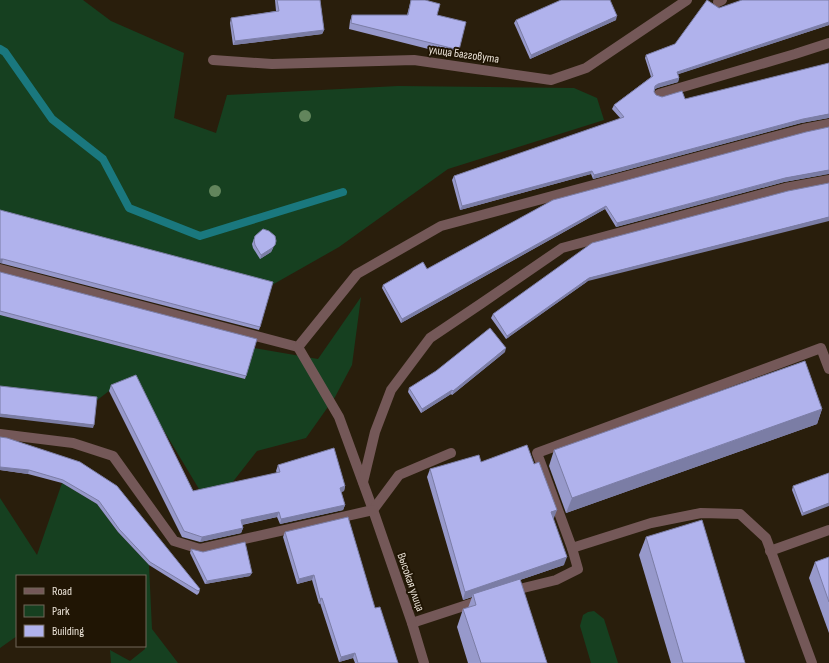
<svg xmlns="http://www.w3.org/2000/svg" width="829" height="663" viewBox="0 0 829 663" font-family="'Sofia Sans Condensed',sans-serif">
<rect width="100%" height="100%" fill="#291e0c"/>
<g fill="#164020">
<polygon points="0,0 83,0 111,21 184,53 174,118 216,133 227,95 398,86 574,88 597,98 604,120 448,169 339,247 272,285 0,214"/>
<polygon points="361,297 352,365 335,397 306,438 257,451 228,488 202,494 134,381 109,391 96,401 0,389 0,315 245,379 254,348 318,359"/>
<polygon points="62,483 97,504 118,532 149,565 152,629 178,663 111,663 110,650 130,661 145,649 145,576 17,576 17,636 0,648 0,498 37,555"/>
<polygon points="594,611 604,619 618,663 591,663 580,626 583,615 588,612"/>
</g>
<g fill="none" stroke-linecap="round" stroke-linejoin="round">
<polyline stroke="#1a787e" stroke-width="8" points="0,49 5,52 52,119 103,159 129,208 200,236 343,192"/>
<g stroke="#745858" stroke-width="10">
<polyline points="718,2 722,0"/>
<polyline points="659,94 795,54 829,43"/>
<polyline points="0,269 298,347 357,274 441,226 803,129 829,124"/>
<polyline points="298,347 339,417 373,510"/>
<polyline points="0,434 73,443 113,456 174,541 200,549 373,510 399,475 451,453"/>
<polyline points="363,482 375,432 391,390 430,338 482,303 562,248 785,188 829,180"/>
<polyline points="770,551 829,530"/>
<polyline points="511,591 556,580 578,569 572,548"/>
<polyline points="412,623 482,600"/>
<polyline points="812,663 766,538 740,514 701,513 651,523 572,548 537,453 821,348 829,369"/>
</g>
<g stroke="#745858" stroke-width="10">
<polyline points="213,60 272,64 414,60 551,80 586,68 687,0"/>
<polyline points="373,510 412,623 424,663"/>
</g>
</g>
<g fill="#62855c">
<circle cx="305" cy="116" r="6"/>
<circle cx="215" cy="191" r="6"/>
</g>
<g fill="#9799cb">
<polygon points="275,0 320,0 324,30 322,34 233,45 230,23 231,18 276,11"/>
<polygon points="411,0 425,0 437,15 459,50 456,56 349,29 350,21 352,15 407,15"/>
<polygon points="829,0 829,25 678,74 679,78 678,82 657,88 655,89 654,92 656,95 662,97 828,118 801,123 593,179 591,174 460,210 452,180 454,176 621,119 612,109 614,105 651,77 645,58 646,55 675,44 719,8"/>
<polygon points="516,20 616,20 530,59 514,23"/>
<polygon points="828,174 784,182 616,227 605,209 401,323 382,288 383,285 427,269 553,200"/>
<polygon points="0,210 260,327 259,330 0,263"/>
<polygon points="255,236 273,248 271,252 260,259 253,248 252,244"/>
<polygon points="0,272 246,376 245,379 0,315"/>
<polygon points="588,281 506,339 491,318 493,314"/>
<polygon points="505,352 452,395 451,394 421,413 408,392 409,388"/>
<polygon points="111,385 193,491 277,473 276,471 278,465 345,486 344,491 341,492 345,505 343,510 280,524 277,517 242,525 243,528 241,533 200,542 182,537 109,391"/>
<polygon points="822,409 817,424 566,513 549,466 554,450"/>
<polygon points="0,437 80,462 200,589 199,593 197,595 149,565 118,532 97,504 62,483 28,474 0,470"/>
<polygon points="481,462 554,518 553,518 564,565 520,580 547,663 468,663 457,627 463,609 468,608 472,597 463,600 427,477 430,469"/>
<polygon points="829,473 802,516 792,490 793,486"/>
<polygon points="285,532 375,608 398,663 355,663 353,658 339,662 320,603 319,604 312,580 297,584 283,537"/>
<polygon points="646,537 745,663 671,663 639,555"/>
<polygon points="191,549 250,576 205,584 190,553"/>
<polygon points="829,557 829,633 809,578 815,562"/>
</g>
<g fill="#7b7da5">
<polygon points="617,16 616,20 530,59 531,55"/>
<polygon points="829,22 829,25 676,75 677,72"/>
<polygon points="324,30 322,34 233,45 235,41"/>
<polygon points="679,78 678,82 657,88 654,90 655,86 658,84"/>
<polygon points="829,114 829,118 801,123 593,179 594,175 803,119"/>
<polygon points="829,170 829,174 784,182 616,227 617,223 785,178"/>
<polygon points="592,171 591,174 460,210 462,206"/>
<polygon points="606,206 605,209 401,323 402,319"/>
<polygon points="829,217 829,221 588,281 506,339 507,336 589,278"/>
<polygon points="275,245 273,248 271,252 260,259 261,255"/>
<polygon points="0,259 3,259 2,263 0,263"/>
<polygon points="506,348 505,352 452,395 453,391"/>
<polygon points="452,390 451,394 421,413 422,409"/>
<polygon points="822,409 817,424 566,513 572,498"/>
<polygon points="0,414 94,425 93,428 0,417"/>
<polygon points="0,467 29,470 28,474 0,470"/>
<polygon points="345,486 344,491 338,493 340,488"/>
<polygon points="829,503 829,506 802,516 803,513"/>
<polygon points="345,505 343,510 280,524 281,519"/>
<polygon points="557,510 554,518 548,520 551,512"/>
<polygon points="279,512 277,517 240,525 241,520"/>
<polygon points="243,528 241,533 200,542 202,537"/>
<polygon points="567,557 564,565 473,596 473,594 472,597 463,600 465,592"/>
<polygon points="252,573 250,576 205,584 207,581"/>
<polygon points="314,575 312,580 297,584 299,579"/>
<polygon points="322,598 320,603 319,604 320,599"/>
<polygon points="355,653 353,658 339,662 341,657"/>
</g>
<g fill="#b0b2ec" stroke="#7b7da5">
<polygon points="277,0 320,0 324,30 235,41 231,18 279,11"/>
<polygon points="411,0 425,0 440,4 437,15 466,22 459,50 351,23 352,15 408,15"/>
<polygon points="561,0 610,0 617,16 531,55 516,20"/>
<polygon points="707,0 719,8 742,0 829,0 829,22 677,72 679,78 658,84 655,86 654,92 656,95 662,97 682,91 685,99 829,63 829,114 803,119 594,175 592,171 462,206 454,176 624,117 614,105 653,76 646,55 675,44"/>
<polygon points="829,127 829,170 785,178 617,223 606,206 402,319 383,285 423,262 427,269 553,200 806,132"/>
<polygon points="829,183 829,217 589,278 507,336 493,314 592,243 788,191"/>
<polygon points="0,210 273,282 260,327 3,259 0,259"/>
<polygon points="263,229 269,231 275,236 276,241 275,245 272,248 261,255 255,245 254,240 255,236"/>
<polygon points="0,272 257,339 246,376 0,311"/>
<polygon points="490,328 506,348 453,391 452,390 422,409 409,388 436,371"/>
<polygon points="805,361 822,409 572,498 554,450"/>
<polygon points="136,375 193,491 280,472 278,465 334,448 345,486 340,488 345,505 281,519 279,512 241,520 243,528 202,537 184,531 111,385"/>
<polygon points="0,386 97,397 94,425 0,414"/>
<polygon points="0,437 7,438 80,462 117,486 200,589 198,591 150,562 119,529 99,501 63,480 29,470 0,467"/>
<polygon points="527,445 534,464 539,462 557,510 551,512 567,557 465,592 430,469 479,455 481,462"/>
<polygon points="829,473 829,503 803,513 793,486"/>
<polygon points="348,517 375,608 380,607 398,663 358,663 355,653 341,657 322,598 320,599 314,575 299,579 285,532"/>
<polygon points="702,520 745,663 683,663 646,537"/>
<polygon points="245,542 252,573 207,581 191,549 203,552"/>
<polygon points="829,557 829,602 815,562"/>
<polygon points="520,579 547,663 481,663 463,609 476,605 473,594"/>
</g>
<g text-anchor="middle" stroke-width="4" stroke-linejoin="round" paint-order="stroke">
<g font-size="12" fill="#e9e1d6" stroke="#201504">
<text transform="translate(464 54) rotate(8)" y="4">улица Багговута</text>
<text transform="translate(411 582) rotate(71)" y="4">Высокая улица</text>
</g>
</g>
<rect x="16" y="575" width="130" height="72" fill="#201504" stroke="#706758"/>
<rect x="24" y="588" width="20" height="6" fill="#745858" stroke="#706758"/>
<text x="52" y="595" font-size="12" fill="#e9e1d6">Road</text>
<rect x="24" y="605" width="20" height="12" fill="#164020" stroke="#706758"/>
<text x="52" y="615" font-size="12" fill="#e9e1d6">Park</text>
<rect x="24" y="625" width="20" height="12" fill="#b0b2ec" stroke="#706758"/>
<text x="52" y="635" font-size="12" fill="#e9e1d6">Building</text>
</svg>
